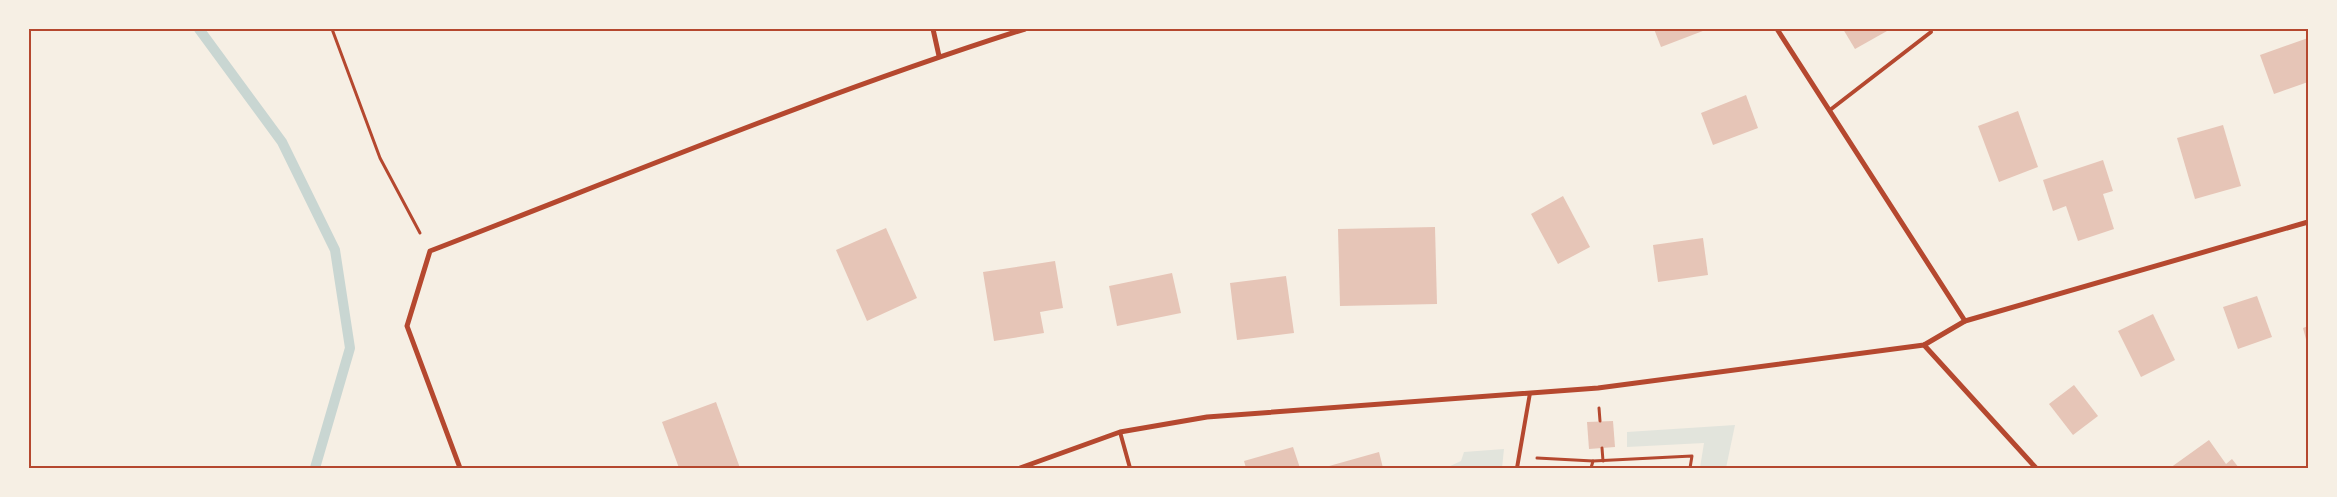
<svg xmlns="http://www.w3.org/2000/svg" width="2337" height="497" viewBox="0 0 2337 497" font-family="Manrope,sans-serif">
<rect width="100%" height="100%" fill="#f6efe4"/>
<g fill="#e2e4dc">
<polygon points="1735,425 1726,468 1700,468 1704,443 1627,447 1627,432"/>
<polygon points="1504,449 1502,468 1446,468 1461,461 1464,452"/>
</g>
<g fill="none" stroke-linecap="round" stroke-linejoin="round">
<polyline stroke="#c9d6d2" stroke-width="10" points="199,29 282,142 335,250 350,348 315,468"/>
</g>
<g fill="#e6c5b7">
<polygon points="1654,29 1708,29 1661,47"/>
<polygon points="1843,29 1885,29 1887,31 1855,49"/>
<polygon points="2308,38 2308,82 2274,94 2260,55"/>
<polygon points="1746,95 1758,128 1713,145 1701,113"/>
<polygon points="2018,111 2038,167 1999,182 1978,126"/>
<polygon points="2223,125 2241,186 2195,199 2177,138"/>
<polygon points="2103,160 2113,191 2103,194 2114,229 2078,241 2066,206 2053,211 2043,180"/>
<polygon points="1563,196 1590,247 1558,264 1531,214"/>
<polygon points="1435,227 1437,304 1340,306 1338,229"/>
<polygon points="886,228 917,298 867,321 836,250"/>
<polygon points="1703,238 1708,275 1658,282 1653,245"/>
<polygon points="1055,261 1063,308 1040,312 1044,333 994,341 983,272"/>
<polygon points="1172,273 1181,313 1117,326 1109,286"/>
<polygon points="1286,276 1294,333 1237,340 1230,283"/>
<polygon points="2257,296 2272,337 2238,349 2223,307"/>
<polygon points="2153,314 2175,360 2141,377 2118,331"/>
<polygon points="2308,326 2308,347 2303,328"/>
<polygon points="2074,385 2098,416 2073,435 2049,404"/>
<polygon points="716,402 740,468 679,468 662,422"/>
<polygon points="1613,421 1615,447 1589,449 1587,422"/>
<polygon points="2209,440 2226,464 2232,459 2239,468 2170,468"/>
<polygon points="1293,447 1300,468 1246,468 1244,461"/>
<polygon points="1379,452 1383,468 1322,468"/>
</g>
<g fill="none" stroke-linecap="round" stroke-linejoin="round">
<g stroke="#b5482f" stroke-width="3">
<polyline points="332,29 380,158 420,233"/>
<polyline points="1599,408 1600,421"/>
<polyline points="1602,448 1603,461"/>
<polyline points="1537,458 1593,461 1692,456 1690,468"/>
<polyline points="1591,468 1593,461"/>
</g>
<g stroke="#b5482f" stroke-width="4">
<polyline points="1830,110 1931,32"/>
<polyline points="1120,432 1130,468"/>
<polyline points="1517,468 1530,393"/>
</g>
<g stroke="#b5482f" stroke-width="5">
<polyline points="933,29 939,56"/>
<polyline points="1777,29 1965,321"/>
<polyline points="1924,345 2036,468"/>
<path d="M460,468L407,326L430,251C627,175 823,93 1025,29"/>
<polyline points="1020,468 1120,432 1207,417 1598,388 1924,345 1965,321 2308,222"/>
</g>
</g>
<rect width="2337" height="497" fill="none" stroke="#f6efe4" stroke-width="60"/>
<rect x="30" y="30" width="2277" height="437" fill="none" stroke="#b5482f" stroke-width="2"/>
</svg>
